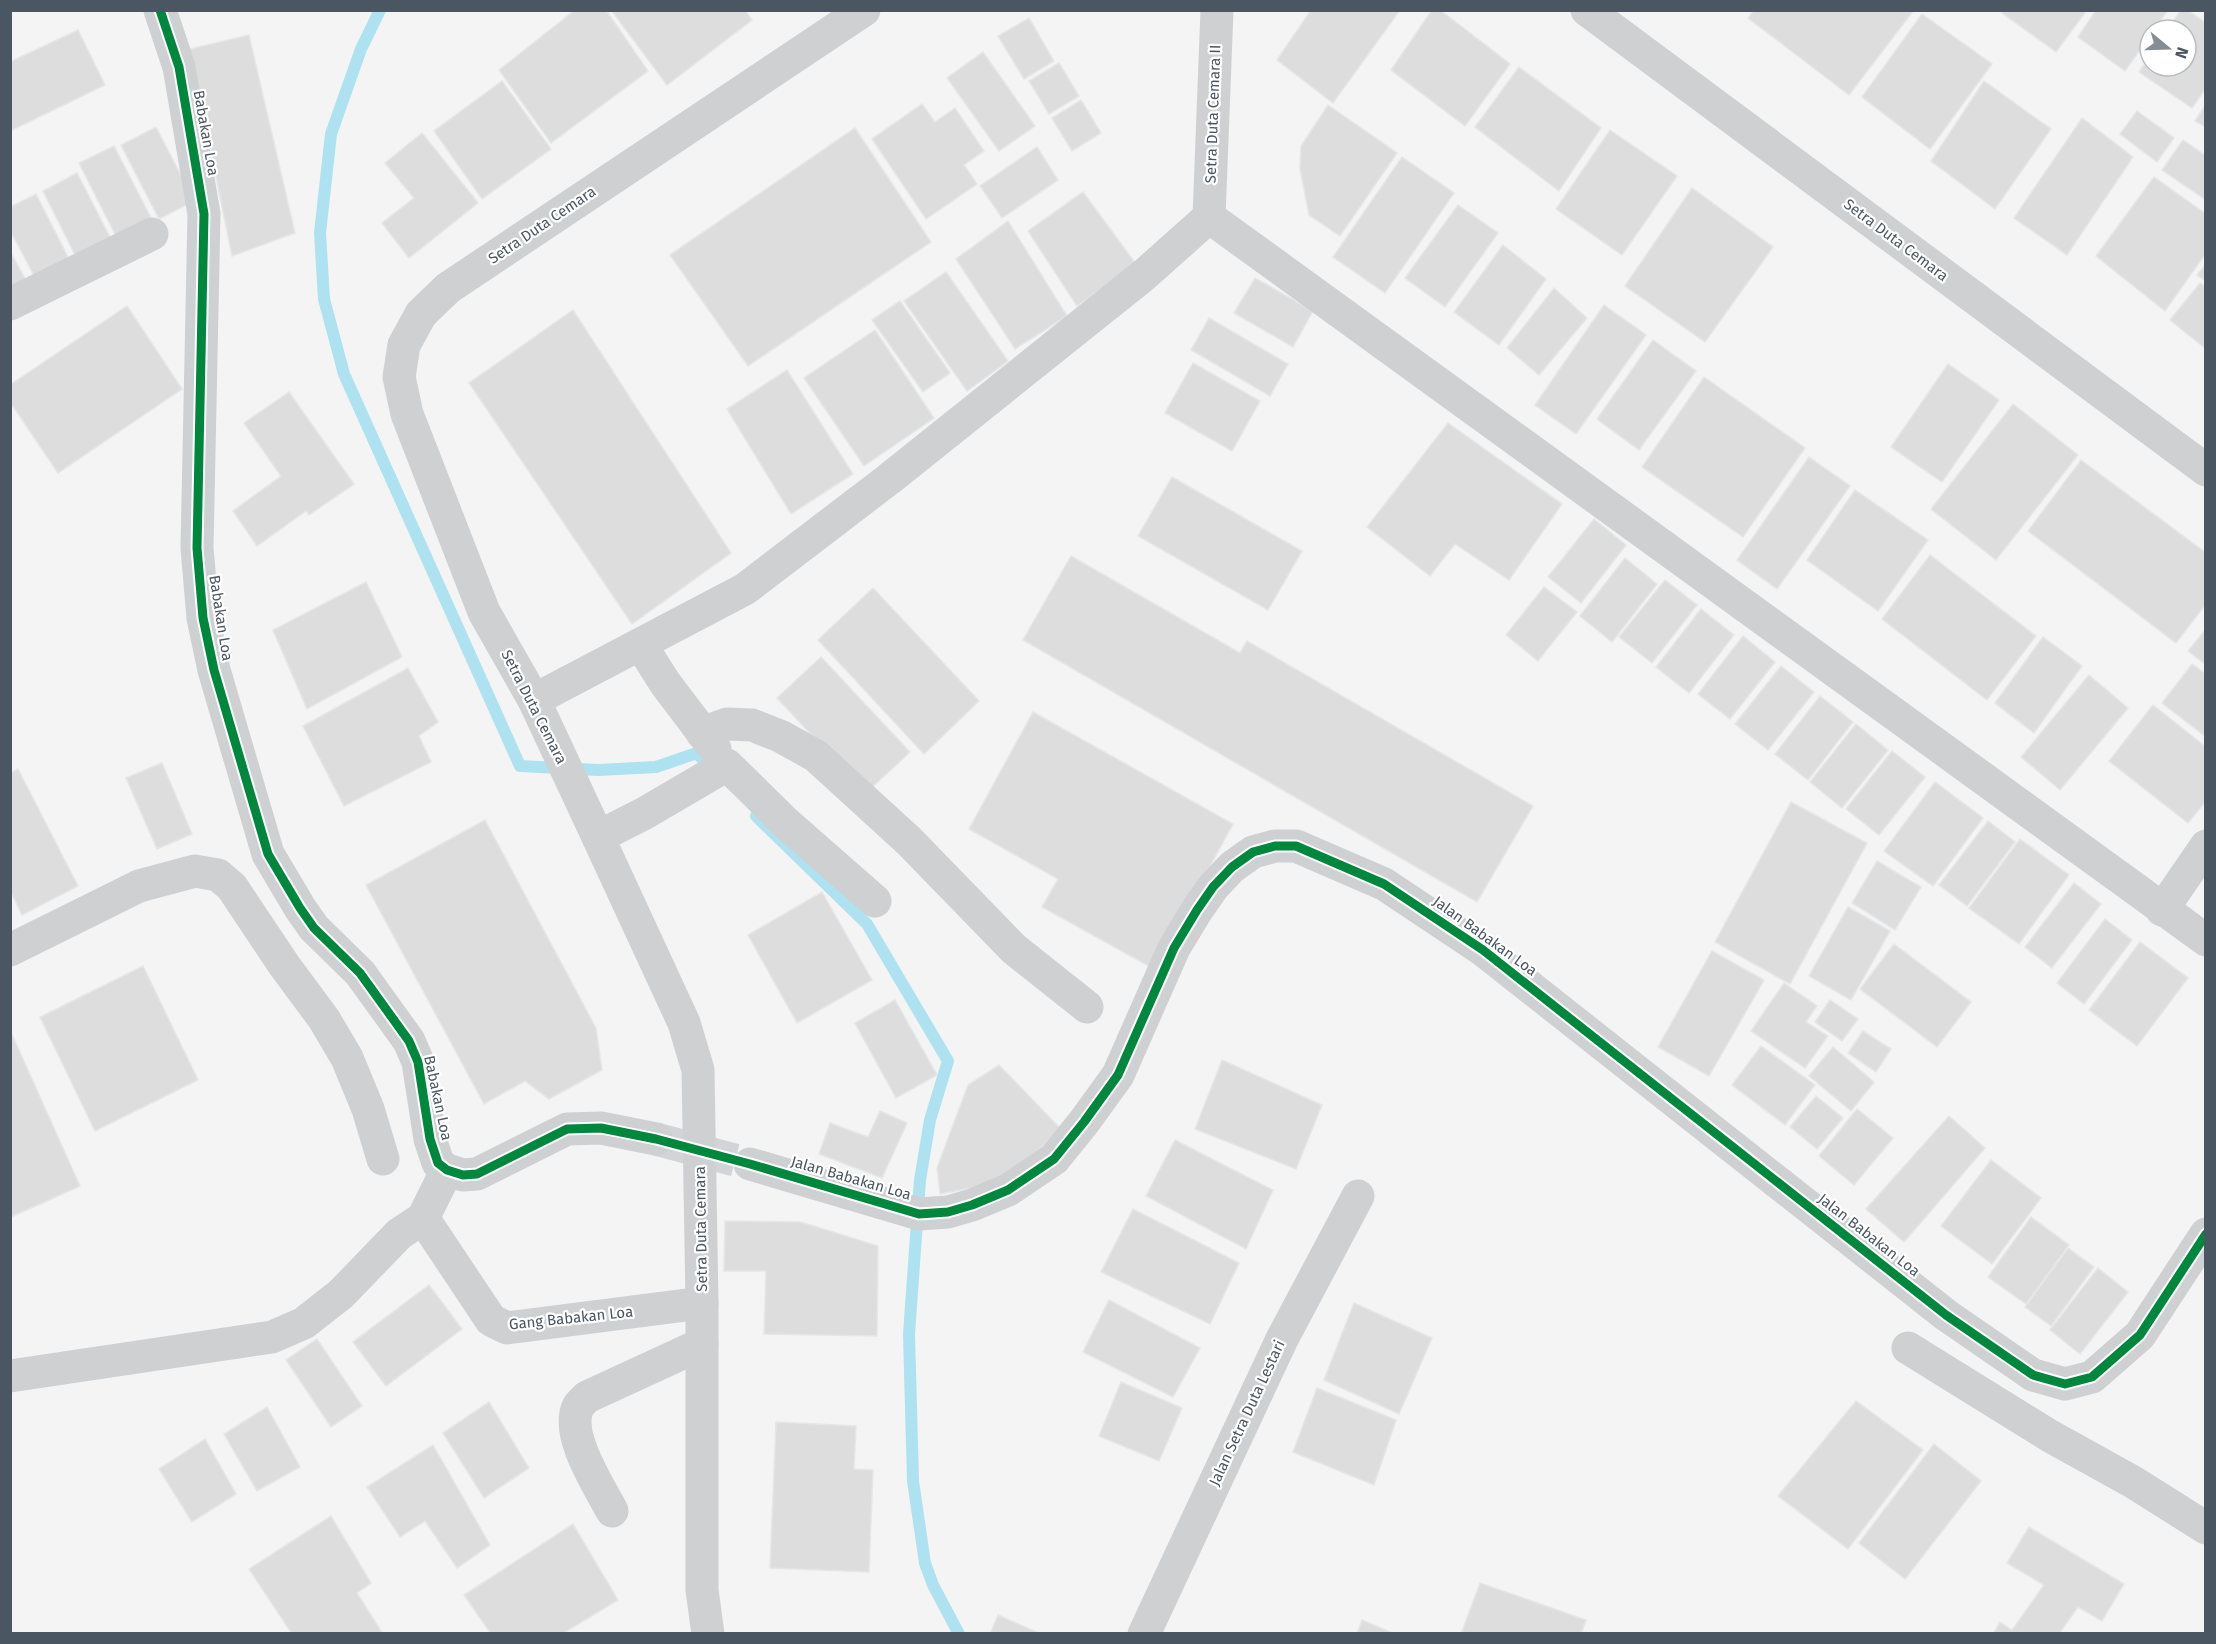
<svg xmlns="http://www.w3.org/2000/svg" width="2216" height="1644" viewBox="0 0 2216 1644" font-family="'Fira Sans',sans-serif">
<rect width="100%" height="100%" fill="#f4f4f4"/>
<g fill="none" stroke-linecap="round" stroke-linejoin="round">
<g stroke="#aee2f0" stroke-width="12">
<polyline points="380,10 361,49 331,134 320,233 324,299 344,374 520,766 598,770 656,767 697,753 711,769"/>
<polyline points="756,816 867,924 948,1061 930,1120 920,1180 909,1334 913,1481 925,1563 933,1585 959,1634"/>
</g>
</g>
<g fill="#ddddde" stroke="#e5e6e7" stroke-width="1.5">
<polygon points="575,10 606,10 648,71 551,143 499,70"/>
<polygon points="611,10 745,10 752,20 667,85"/>
<polygon points="1311,10 1400,10 1333,103 1277,60"/>
<polygon points="1432,10 1440,10 1510,64 1465,126 1391,70"/>
<polygon points="1754,10 1914,10 1849,95 1748,18"/>
<polygon points="2004,10 2087,10 2056,52 2002,13"/>
<polygon points="2096,10 2168,10 2154,30 2150,30 2150,36 2125,71 2078,37"/>
<polygon points="2181,10 2187,10 2206,23 2206,88 2192,108 2139,72 2150,56 2150,66 2186,66 2186,30 2167,30"/>
<polygon points="1922,14 1992,64 1930,149 1862,97"/>
<polygon points="1029,18 1054,61 1024,79 998,36"/>
<polygon points="78,30 105,85 10,131 10,62"/>
<polygon points="249,35 295,233 232,256 190,49"/>
<polygon points="983,52 1035,126 999,151 947,78"/>
<polygon points="1059,63 1079,96 1049,114 1029,81"/>
<polygon points="1519,67 1601,128 1559,191 1475,127"/>
<polygon points="502,81 551,149 482,199 434,131"/>
<polygon points="1984,81 2051,129 1995,209 1931,161"/>
<polygon points="1081,100 1101,133 1072,151 1052,118"/>
<polygon points="922,104 935,122 955,108 984,151 964,165 977,184 926,219 872,139"/>
<polygon points="2206,104 2206,127 2195,121"/>
<polygon points="1328,105 1397,153 1340,236 1309,215 1300,169 1301,146"/>
<polygon points="2137,111 2174,138 2157,162 2120,134"/>
<polygon points="2082,118 2133,157 2067,255 2014,218"/>
<polygon points="156,127 194,201 159,219 121,145"/>
<polygon points="855,128 931,242 748,366 670,255"/>
<polygon points="1610,130 1677,176 1622,255 1556,209"/>
<polygon points="422,133 478,203 409,258 382,223 414,198 385,163"/>
<polygon points="2183,140 2206,156 2206,200 2162,170"/>
<polygon points="114,146 152,220 117,238 79,163"/>
<polygon points="1037,147 1058,180 1002,218 980,186"/>
<polygon points="1402,157 1454,193 1385,293 1333,257"/>
<polygon points="77,173 115,247 80,265 43,191"/>
<polygon points="2154,177 2206,214 2206,253 2165,311 2096,256"/>
<polygon points="1692,188 1773,247 1705,342 1625,286"/>
<polygon points="1083,192 1136,264 1077,306 1028,231"/>
<polygon points="36,194 73,267 39,285 10,230 10,207"/>
<polygon points="1458,205 1498,233 1445,307 1405,278"/>
<polygon points="1008,221 1067,316 1015,349 956,259"/>
<polygon points="1503,245 1546,279 1499,345 1454,312"/>
<polygon points="10,251 30,288 10,298"/>
<polygon points="2206,264 2206,281 2197,275"/>
<polygon points="946,272 1008,361 967,391 904,301"/>
<polygon points="1255,278 1313,311 1293,347 1234,313"/>
<polygon points="2200,283 2206,287 2206,349 2170,320"/>
<polygon points="1554,288 1587,318 1539,375 1507,348"/>
<polygon points="900,301 950,373 923,392 872,320"/>
<polygon points="1604,305 1646,335 1576,434 1535,405"/>
<polygon points="127,306 182,389 58,473 10,402 10,385"/>
<polygon points="573,310 731,553 632,624 469,383"/>
<polygon points="1209,318 1288,364 1270,396 1191,350"/>
<polygon points="875,330 934,418 864,466 804,378"/>
<polygon points="1653,340 1696,371 1639,450 1597,419"/>
<polygon points="1193,363 1260,401 1232,451 1165,413"/>
<polygon points="1948,364 1999,400 1942,482 1891,447"/>
<polygon points="787,370 853,474 791,514 727,409"/>
<polygon points="1704,377 1805,448 1743,537 1642,467"/>
<polygon points="289,392 354,484 309,515 306,511 257,546 233,511 281,476 244,423"/>
<polygon points="2013,404 2078,455 1996,560 1931,509"/>
<polygon points="1448,423 1562,504 1509,580 1455,544 1430,576 1367,527"/>
<polygon points="1809,457 1850,486 1777,589 1737,560"/>
<polygon points="2081,460 2206,553 2206,604 2176,643 2028,531"/>
<polygon points="1172,477 1302,551 1268,610 1138,536"/>
<polygon points="1855,490 1928,540 1878,611 1807,560"/>
<polygon points="1594,519 1626,545 1581,603 1548,577"/>
<polygon points="1930,555 2036,636 1987,700 1882,619"/>
<polygon points="1071,556 1240,653 1247,641 1533,806 1477,902 1023,640"/>
<polygon points="1625,558 1657,584 1612,642 1580,616"/>
<polygon points="1665,580 1697,605 1652,663 1619,637"/>
<polygon points="366,582 402,657 307,709 273,630"/>
<polygon points="1544,587 1577,612 1538,661 1506,635"/>
<polygon points="873,588 979,701 924,754 818,640"/>
<polygon points="1701,609 1734,635 1689,693 1656,667"/>
<polygon points="2206,629 2206,665 2188,651"/>
<polygon points="1743,636 1775,662 1730,719 1698,694"/>
<polygon points="2043,637 2082,666 2034,733 1995,703"/>
<polygon points="821,657 910,752 866,793 777,698"/>
<polygon points="2192,664 2206,674 2206,737 2162,703"/>
<polygon points="1781,666 1814,692 1768,750 1735,724"/>
<polygon points="408,668 438,722 419,736 431,762 344,806 303,726"/>
<polygon points="2089,675 2128,708 2060,790 2021,757"/>
<polygon points="1820,696 1853,722 1808,780 1775,754"/>
<polygon points="2153,705 2206,747 2206,801 2188,823 2109,761"/>
<polygon points="1033,712 1233,824 1154,969 1042,907 1058,879 969,829"/>
<polygon points="1856,724 1888,750 1842,808 1810,782"/>
<polygon points="1892,751 1925,777 1879,835 1846,809"/>
<polygon points="162,763 192,834 157,849 126,778"/>
<polygon points="18,769 78,886 22,915 10,890 10,773"/>
<polygon points="1935,782 1983,818 1933,886 1884,851"/>
<polygon points="1791,802 1867,843 1790,984 1715,942"/>
<polygon points="485,820 596,1028 602,1070 549,1099 525,1081 484,1104 366,885"/>
<polygon points="1988,821 2015,842 1967,906 1939,885"/>
<polygon points="2020,839 2069,875 2019,944 1969,908"/>
<polygon points="1877,861 1921,887 1895,930 1852,903"/>
<polygon points="2074,883 2101,904 2052,968 2025,947"/>
<polygon points="822,892 872,980 797,1023 748,935"/>
<polygon points="1848,907 1890,931 1851,1000 1809,976"/>
<polygon points="2105,919 2132,940 2084,1004 2057,983"/>
<polygon points="2140,942 2188,978 2137,1046 2089,1010"/>
<polygon points="1894,944 1971,1002 1937,1047 1860,989"/>
<polygon points="1712,951 1764,980 1709,1076 1658,1047"/>
<polygon points="143,966 198,1080 95,1131 40,1017"/>
<polygon points="1784,983 1817,1006 1806,1022 1828,1036 1805,1068 1751,1031"/>
<polygon points="895,1000 937,1075 896,1098 855,1023"/>
<polygon points="1830,1000 1858,1019 1842,1041 1815,1022"/>
<polygon points="10,1030 80,1186 11,1217 10,1216"/>
<polygon points="1863,1031 1891,1049 1876,1072 1848,1053"/>
<polygon points="1761,1046 1815,1085 1785,1125 1732,1085"/>
<polygon points="1833,1047 1874,1082 1851,1111 1809,1076"/>
<polygon points="1222,1060 1322,1105 1296,1169 1195,1129"/>
<polygon points="999,1065 1060,1128 1027,1162 991,1184 940,1194 937,1168 968,1085"/>
<polygon points="1816,1096 1843,1118 1817,1149 1790,1127"/>
<polygon points="1857,1109 1893,1138 1854,1185 1819,1156"/>
<polygon points="880,1111 907,1123 882,1178 819,1154 830,1123 868,1137"/>
<polygon points="1949,1116 1985,1148 1904,1242 1866,1209"/>
<polygon points="1175,1140 1273,1190 1246,1249 1146,1196"/>
<polygon points="1991,1160 2041,1198 1992,1264 1941,1226"/>
<polygon points="1133,1209 1239,1263 1210,1324 1101,1272"/>
<polygon points="2031,1217 2069,1245 2026,1304 1988,1277"/>
<polygon points="725,1221 801,1222 878,1246 877,1336 764,1334 766,1271 724,1271"/>
<polygon points="2068,1248 2094,1267 2051,1326 2025,1307"/>
<polygon points="2098,1268 2128,1292 2080,1354 2050,1330"/>
<polygon points="429,1285 462,1329 386,1386 353,1342"/>
<polygon points="1109,1300 1200,1348 1173,1397 1083,1352"/>
<polygon points="1354,1303 1432,1338 1399,1414 1324,1380"/>
<polygon points="317,1339 362,1406 331,1427 286,1360"/>
<polygon points="1121,1382 1182,1408 1159,1461 1099,1436"/>
<polygon points="1317,1388 1396,1420 1374,1485 1293,1452"/>
<polygon points="1856,1401 1923,1450 1848,1549 1778,1496"/>
<polygon points="489,1402 529,1468 484,1498 443,1433"/>
<polygon points="267,1407 300,1467 257,1491 224,1434"/>
<polygon points="776,1422 856,1426 854,1469 873,1470 869,1572 770,1568"/>
<polygon points="205,1439 236,1494 192,1522 159,1469"/>
<polygon points="1934,1444 1981,1481 1905,1579 1859,1543"/>
<polygon points="433,1445 490,1545 457,1568 425,1521 400,1537 367,1487"/>
<polygon points="331,1516 371,1583 357,1593 383,1634 292,1634 249,1569"/>
<polygon points="573,1524 618,1600 562,1634 491,1634 464,1595"/>
<polygon points="2029,1527 2124,1584 2102,1621 2078,1607 2059,1634 1993,1634 2000,1622 2012,1630 2044,1585 2007,1563"/>
<polygon points="1480,1583 1586,1620 1581,1634 1461,1634"/>
<polygon points="998,1615 1041,1634 990,1634"/>
<polygon points="1362,1620 1395,1634 1357,1634"/>
</g>
<g fill="none" stroke-linecap="round" stroke-linejoin="round">
<polyline stroke="#d2d4d7" stroke-width="33" stroke-dasharray="33 16" stroke-linecap="butt" points="656,1139 750,1164"/>
<g stroke="#ced0d2" stroke-width="33">
<polyline points="160,10 179,67 204,214 197,548 203,618 214,670 268,854 300,908 314,928 360,973 409,1041 418,1062 430,1139 438,1163 447,1170 463,1175 477,1174 567,1129 601,1128 656,1139"/>
<polyline points="1587,10 2206,470"/>
<polyline points="1209,217 2206,940"/>
<polyline points="1209,217 1217,10"/>
<polyline points="10,304 152,234"/>
<polyline points="641,645 665,683 715,749"/>
<polyline points="534,700 745,589 889,479 1144,275 1209,217"/>
<polyline points="702,733 727,724 752,725 780,736 816,756 909,841 1014,949 1087,1007"/>
<polyline points="598,837 645,813 727,765 786,823 875,901"/>
<polyline points="2162,910 2206,846"/>
<polyline points="10,950 139,886 195,871 218,875 232,887 284,965 324,1019 347,1058 368,1109 383,1159"/>
<polyline points="750,1164 919,1214 948,1212 972,1205 1008,1190 1054,1159 1084,1122 1118,1075 1174,948 1197,910 1213,887 1232,867 1253,852 1275,846 1296,846 1384,884 1483,950 1946,1315 2033,1375 2065,1384 2092,1377 2140,1335 2206,1234"/>
<polyline points="423,1218 491,1320 507,1328 702,1303"/>
<polyline points="1908,1348 2050,1436 2133,1482 2206,1528"/>
<polyline points="10,1376 272,1337 304,1323 341,1294 399,1234 423,1218 447,1170"/>
<path d="M612,1511C599,1486 565,1435 578,1407C579,1404 584,1400 587,1397L702,1344"/>
<polyline points="708,1634 702,1590 702,1303 698,1070 684,1023 598,837 534,700 484,612 407,414 399,377 404,345 421,314 448,288 864,10"/>
<polyline points="1144,1634 1282,1339 1358,1196"/>
</g>
<defs>
<polyline id="cycleway" points="160,10 179,67 204,214 197,548 203,618 214,670 268,854 300,908 314,928 360,973 409,1041 418,1062 430,1139 438,1163 447,1170 463,1175 477,1174 567,1129 601,1128 656,1139 750,1164 919,1214 948,1212 972,1205 1008,1190 1054,1159 1084,1122 1118,1075 1174,948 1197,910 1213,887 1232,867 1253,852 1275,846 1296,846 1384,884 1483,950 1946,1315 2033,1375 2065,1384 2092,1377 2140,1335 2206,1234"/>
</defs>
<use href="#cycleway" stroke="#fff" stroke-width="13"/>
<use href="#cycleway" stroke="#00873e" stroke-width="9"/>
</g>
<g text-anchor="middle" stroke-width="4.5" stroke-linejoin="round" paint-order="stroke">
<g font-size="15" fill="#4a5661" stroke="#fff">
<text transform="translate(1213 114) rotate(-88)" y="5">Setra Duta Cemara II</text>
<text transform="translate(206 133) rotate(80)" y="5">Babakan Loa</text>
<text transform="translate(542 225) rotate(-34)" y="5">Setra Duta Cemara</text>
<text transform="translate(1896 240) rotate(37)" y="5">Setra Duta Cemara</text>
<text transform="translate(221 618) rotate(81)" y="5">Babakan Loa</text>
<text transform="translate(534 707) rotate(63)" y="5">Setra Duta Cemara</text>
<text transform="translate(1485 936) rotate(36)" y="5">Jalan Babakan Loa</text>
<text transform="translate(438 1098) rotate(78)" y="5">Babakan Loa</text>
<text transform="translate(851 1178) rotate(16)" y="5">Jalan Babakan Loa</text>
<text transform="translate(701 1229) rotate(-91)" y="5">Setra Duta Cemara</text>
<text transform="translate(1869 1235) rotate(38)" y="5">Jalan Babakan Loa</text>
<text transform="translate(571 1318) rotate(-6)" y="5">Gang Babakan Loa</text>
<text transform="translate(1247 1413) rotate(-65)" y="5">Jalan Setra Duta Lestari</text>
</g>
</g>
<rect width="2216" height="1644" fill="none" stroke="#4a5661" stroke-width="24"/>
<g transform="translate(2168 48) rotate(109)"><circle r="28" fill="#ffffff" stroke="#b7bbc0" stroke-width="1.5"/>
<path d="M0-4.5L10 22L0 15L-10 22Z" fill="#868d94"/>
<text y="-9" font-size="16" font-weight="bold" text-anchor="middle" fill="#4a5661">N</text>
</g>
</svg>
